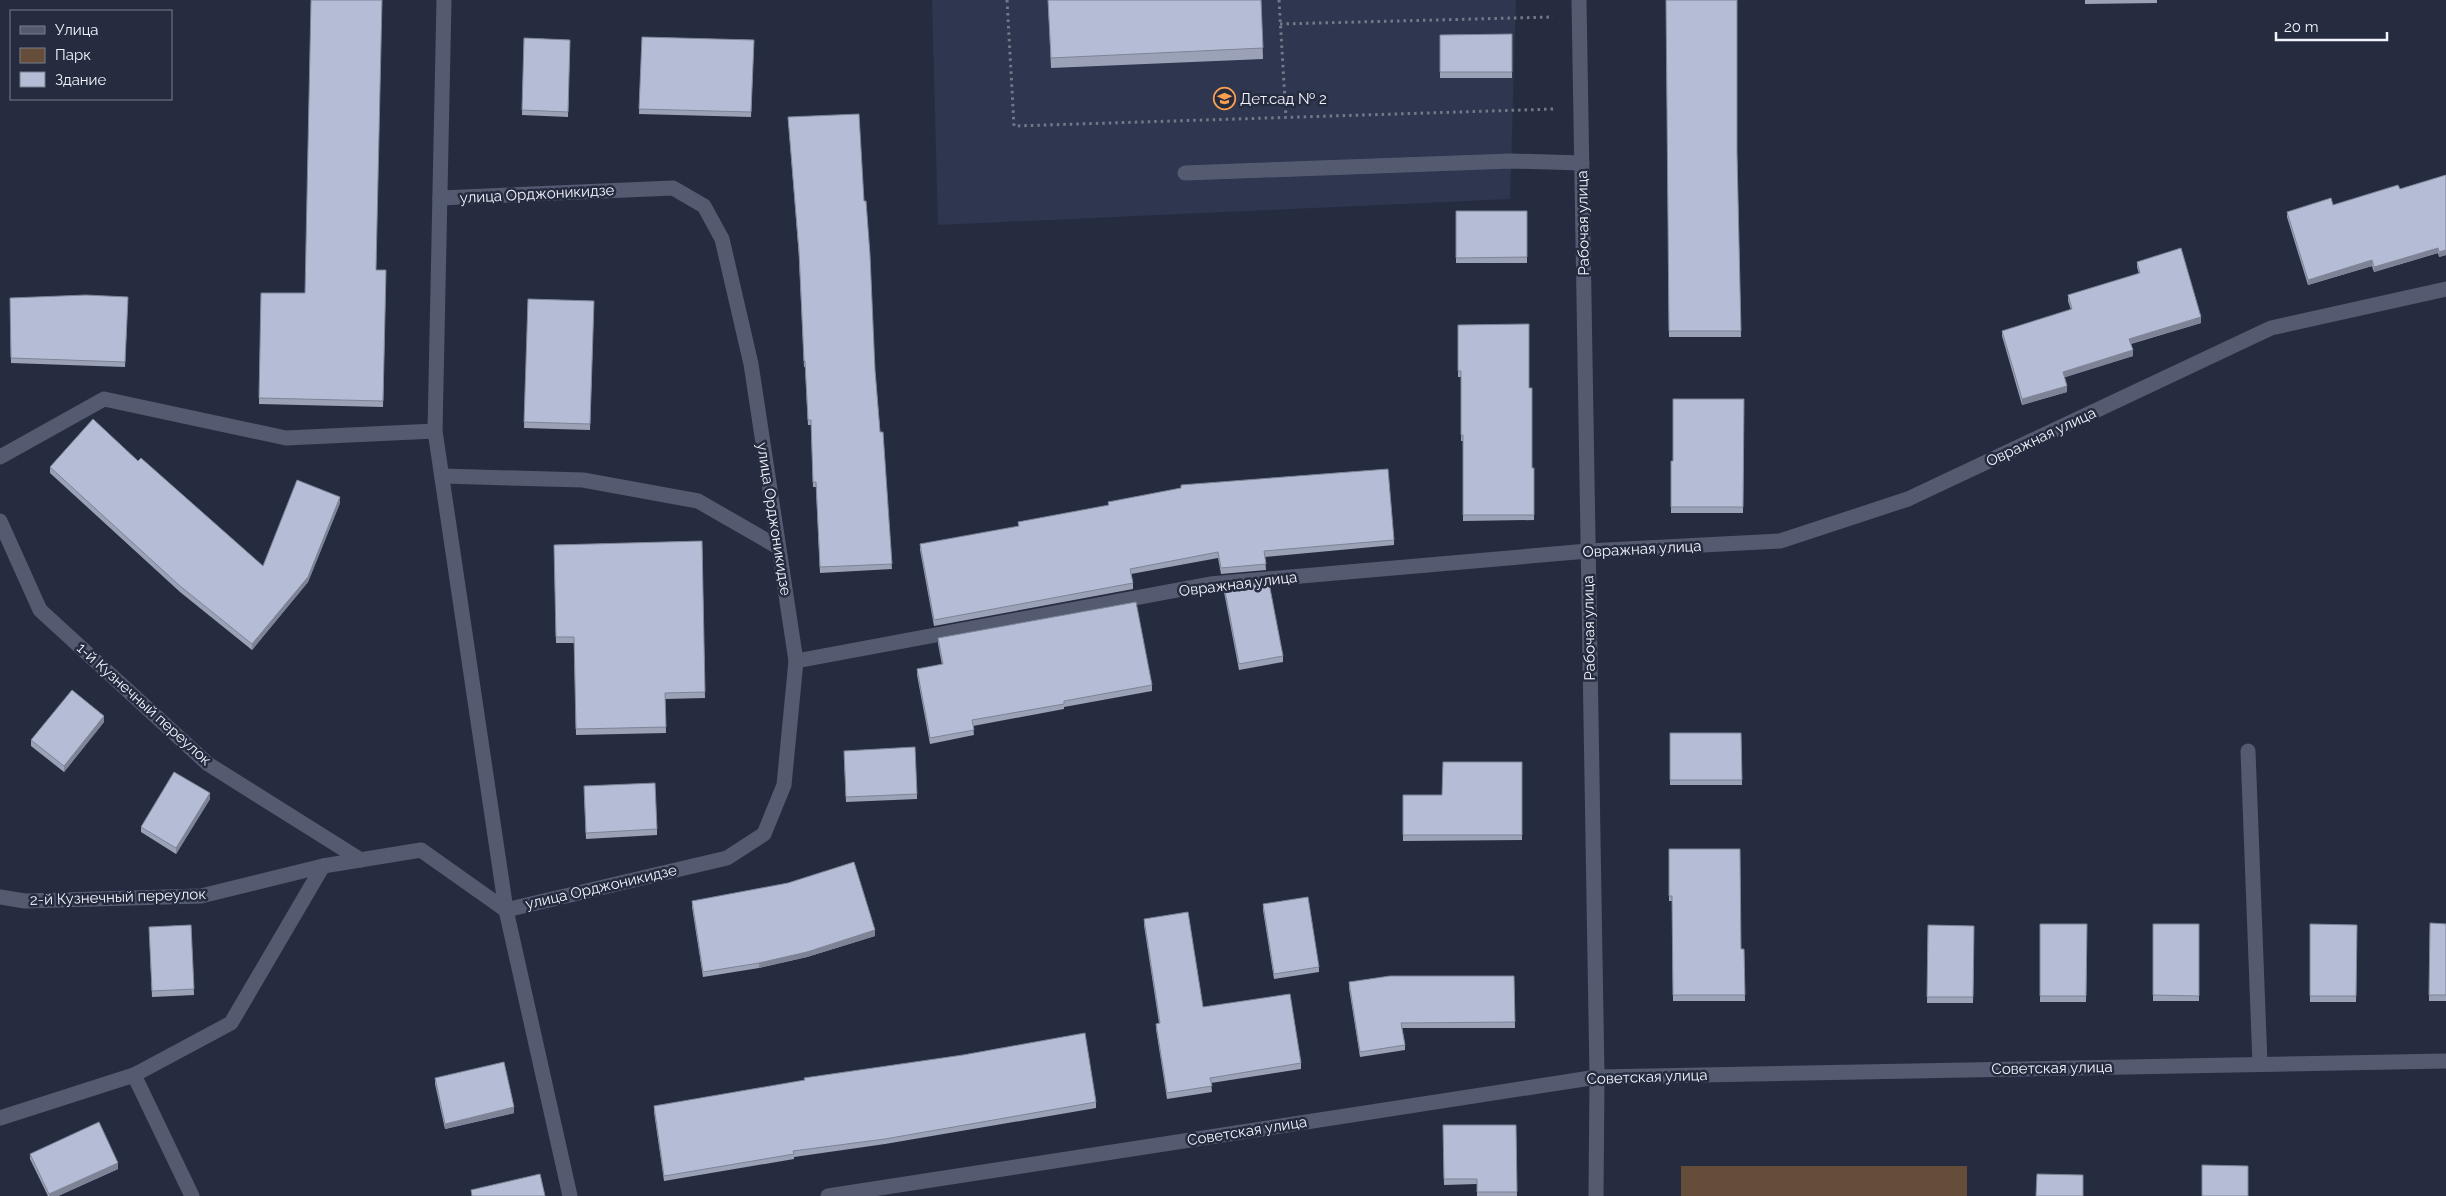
<svg xmlns="http://www.w3.org/2000/svg" width="2446" height="1196" viewBox="0 0 2446 1196" font-family="Raleway,sans-serif">
<rect width="100%" height="100%" fill="#262c40"/>
<polygon fill="#2e3650" points="932,0 1516,0 1510,199 938,225"/>
<rect fill="#654d39" x="1681" y="1166" width="286" height="30"/>
<g fill="none" stroke-linecap="round" stroke-linejoin="round">
<g stroke="#747887" stroke-width="3" stroke-dasharray="2.5 4" stroke-linecap="butt">
<polyline points="1007,0 1014,126 1554,109"/>
<polyline points="1279,0 1286,117"/>
<polyline points="1280,24 1553,17"/>
</g>
<g stroke="#545b71" stroke-width="15">
<polyline points="444,0 435,431 506,910 570,1196"/>
<polyline points="1579,0 1597,1077 1596,1196"/>
<polyline points="1185,173 1511,161 1582,163"/>
<polyline points="0,457 104,399 286,438 435,431"/>
<polyline points="442,476 583,480 698,501 778,547"/>
<polyline points="0,521 40,610 208,764 361,860"/>
<polyline points="796,661 1210,584 1588,551 1780,541 1908,499 2271,328 2446,289"/>
<polyline points="2248,751 2260,1064"/>
<polyline points="0,897 25,901 201,896 323,866"/>
<polyline points="134,1075 231,1023 323,866 421,850 506,910 727,858 764,834 784,785 796,661 751,364 722,239 704,206 673,188 440,198"/>
<polyline points="0,1118 134,1075 192,1196"/>
<polyline points="828,1196 1597,1077 2446,1061"/>
</g>
</g>
<g fill="#9ba2b8">
<polygon points="1048,0 1261,0 1263,59 1051,68"/>
<polygon points="1666,0 1737,153 1741,337 1669,337"/>
<polygon points="2085,0 2157,0 2157,3 2085,4"/>
<polygon points="1512,34 1512,78 1440,78 1440,35"/>
<polygon points="642,37 754,40 751,117 639,114"/>
<polygon points="524,38 570,40 568,117 522,115"/>
<polygon points="788,117 864,201 875,370 892,569 820,573 816,487 813,487 811,425 808,425 805,367 804,367 799,257"/>
<polygon points="2446,175 2446,255 2439,257 2438,253 2374,272 2372,266 2308,285 2287,217 2287,212 2333,205 2400,189"/>
<rect x="1456" y="211" width="71" height="52"/>
<polygon points="2137,262 2201,323 2131,344 2133,356 2064,377 2067,392 2022,405 2002,336 2002,331 2071,310 2068,301 2068,295 2139,274 2137,267"/>
<polygon points="377,270 386,270 383,407 259,404 261,293 305,293"/>
<polygon points="128,297 125,367 11,363 10,298"/>
<polygon points="528,299 594,301 590,430 524,428"/>
<polygon points="1458,325 1529,388 1532,468 1534,468 1534,520 1463,521 1463,441 1461,441 1461,377 1458,377"/>
<polygon points="1744,399 1743,513 1671,513 1671,461 1673,461"/>
<polygon points="138,461 263,566 340,503 308,582 252,650 180,592 50,473 50,467"/>
<polygon points="1108,502 1394,540 1394,545 1265,557 1266,570 1221,574 1218,558 1131,574 1133,583 1133,589 934,626 920,550 920,544 1018,527 1018,522 1108,506"/>
<polygon points="702,541 705,698 665,699 666,733 576,735 574,643 556,643 554,545"/>
<polygon points="1224,586 1283,656 1283,662 1239,670 1224,592"/>
<polygon points="938,638 1152,685 1152,691 1064,707 1064,709 973,726 974,735 930,744 917,675 917,669 942,665 938,644"/>
<polygon points="104,722 64,772 31,746 31,740"/>
<polygon points="1670,733 1741,733 1742,785 1670,785"/>
<polygon points="844,756 917,794 917,799 846,802"/>
<polygon points="1522,762 1522,840 1403,841 1403,795 1442,795"/>
<polygon points="584,792 657,829 657,835 586,839"/>
<polygon points="210,799 176,854 141,832 141,827"/>
<polygon points="1669,849 1741,949 1744,949 1745,1001 1673,1001 1672,901 1669,901"/>
<polygon points="692,901 875,936 807,957 759,968 703,977 692,907"/>
<polygon points="1263,904 1319,967 1319,972 1274,979 1263,910"/>
<polygon points="1144,919 1203,1007 1301,1063 1301,1069 1211,1083 1212,1092 1167,1099 1156,1029 1156,1024 1159,1023 1144,925"/>
<polygon points="2430,923 2446,924 2446,1001 2429,1001"/>
<polygon points="2040,924 2087,924 2086,1002 2040,1002"/>
<rect x="2153" y="924" width="46" height="77"/>
<polygon points="2310,924 2357,925 2356,1002 2310,1002"/>
<polygon points="191,925 194,995 152,997 149,927"/>
<polygon points="1928,925 1974,926 1973,1003 1927,1003"/>
<polygon points="1514,976 1515,1028 1402,1028 1405,1045 1405,1050 1360,1057 1349,988 1349,982"/>
<polygon points="435,1078 514,1113 445,1129 435,1084"/>
<polygon points="1096,1102 1096,1108 885,1144 794,1157 794,1159 664,1181 654,1112 654,1106"/>
<polygon points="1443,1125 1516,1125 1517,1196 1477,1196 1477,1184 1444,1185"/>
<polygon points="30,1154 118,1169 58,1196 48,1196 30,1159"/>
</g>
<g fill="#7e8496">
<polygon points="2438,248 2438,253 2374,272 2374,267"/>
<polygon points="2446,250 2446,255 2439,257 2439,252"/>
<polygon points="2372,260 2372,266 2308,285 2308,280"/>
<polygon points="2201,317 2201,323 2129,344 2129,339"/>
<polygon points="2133,350 2133,356 2063,378 2063,372"/>
<polygon points="2067,386 2067,392 2022,405 2022,399"/>
<polygon points="340,497 340,503 308,582 252,650 252,644"/>
<polygon points="104,716 104,722 64,772 64,766"/>
<polygon points="210,793 210,799 176,854 176,848"/>
<polygon points="875,930 875,936 807,957 759,968 759,963"/>
<polygon points="514,1107 514,1113 445,1129 445,1124"/>
<polygon points="118,1163 118,1169 58,1196 49,1196 49,1194"/>
</g>
<g fill="#b4bcd6" stroke="#7e8496">
<polygon points="311,0 382,0 376,270 386,270 383,401 259,398 261,293 305,293"/>
<polygon points="1048,0 1261,0 1263,48 1051,58"/>
<polygon points="1666,0 1737,0 1737,153 1741,331 1669,331"/>
<polygon points="1512,34 1512,72 1440,72 1440,35"/>
<polygon points="642,37 754,40 751,112 639,109"/>
<polygon points="524,38 570,40 568,112 522,110"/>
<polygon points="859,114 864,201 866,201 870,255 875,370 880,432 883,432 892,564 820,567 816,482 813,482 811,420 808,420 805,361 804,361 799,251 788,117"/>
<polygon points="2446,175 2446,250 2439,252 2438,248 2374,267 2372,260 2308,280 2287,212 2331,198 2333,205 2398,185 2400,189"/>
<polygon points="1456,211 1527,211 1527,257 1456,258"/>
<polygon points="2181,248 2201,317 2129,339 2133,350 2063,372 2067,386 2022,399 2002,331 2072,309 2068,295 2140,273 2137,262"/>
<polygon points="86,295 128,297 125,362 11,358 10,298"/>
<polygon points="528,299 594,301 590,424 524,422"/>
<polygon points="1529,324 1529,388 1532,388 1532,468 1534,468 1534,515 1463,515 1463,435 1461,435 1461,371 1458,371 1458,325"/>
<polygon points="1673,399 1744,399 1743,507 1671,507 1671,461 1673,461"/>
<polygon points="93,419 138,461 141,458 263,566 297,480 340,497 308,577 252,644 180,586 50,467"/>
<polygon points="1388,469 1394,540 1264,551 1266,564 1221,568 1218,552 1130,569 1133,583 934,620 920,544 1019,526 1018,522 1109,505 1108,502 1181,488 1181,485"/>
<polygon points="702,541 705,692 665,693 666,727 576,729 574,637 556,637 554,545"/>
<polygon points="1269,583 1283,656 1239,664 1224,586"/>
<polygon points="1136,602 1152,685 1064,701 1064,704 972,720 974,730 930,738 917,669 943,664 938,638"/>
<polygon points="72,690 104,716 64,766 31,740"/>
<polygon points="1670,733 1741,733 1742,780 1670,780"/>
<polygon points="915,747 917,794 846,797 844,751"/>
<polygon points="1443,762 1522,762 1522,835 1403,835 1403,795 1442,795"/>
<polygon points="174,772 210,793 176,848 141,827"/>
<polygon points="655,783 657,829 586,833 584,786"/>
<polygon points="1669,849 1740,849 1741,949 1744,949 1745,995 1673,995 1672,896 1669,896"/>
<polygon points="854,862 875,930 807,952 759,963 703,972 692,901 788,883"/>
<polygon points="1308,897 1319,967 1274,974 1263,904"/>
<polygon points="1188,912 1203,1007 1290,994 1301,1063 1210,1078 1212,1086 1167,1093 1156,1024 1160,1023 1144,919"/>
<polygon points="2430,923 2446,924 2446,995 2429,995"/>
<polygon points="2040,924 2087,924 2086,996 2040,996"/>
<polygon points="2153,924 2199,924 2199,996 2153,995"/>
<polygon points="2310,924 2357,925 2356,996 2310,996"/>
<polygon points="191,925 194,989 152,991 149,927"/>
<polygon points="1928,925 1974,926 1973,997 1927,997"/>
<polygon points="1390,976 1514,976 1515,1022 1401,1023 1405,1045 1360,1052 1349,982"/>
<polygon points="1085,1033 1096,1102 885,1139 793,1151 794,1154 664,1176 654,1106 805,1080 804,1078 963,1055"/>
<polygon points="504,1062 514,1107 445,1124 435,1078"/>
<polygon points="99,1122 118,1163 49,1194 30,1154"/>
<polygon points="1443,1125 1516,1125 1517,1192 1477,1192 1477,1179 1444,1179"/>
<polygon points="2202,1165 2248,1166 2248,1196 2202,1196"/>
<polygon points="540,1174 545,1196 472,1196 471,1190"/>
<polygon points="2037,1174 2083,1175 2083,1196 2036,1196"/>
</g>
<defs>
<symbol id="school-ring" viewBox="-11 -11 22 22"><circle r="9.5" fill="#262c40" stroke="#fa9f4e" stroke-width="1.5"/><path d="M0-5L7-2L0 1L-7-2ZM-4 1L0 2.5L4 1V4Q0 6-4 4Z" fill="#fa9f4e"/></symbol>
</defs>
<g fill-rule="evenodd">
<use href="#school-ring" x="1212" y="86" width="25" height="25"/>
</g>
<g text-anchor="middle" stroke-width="5" stroke-linejoin="round" paint-order="stroke">
<g font-size="15" fill="#f2f4fc" stroke="#262c40" text-anchor="start">
<text x="1240" y="104">Дет.сад № 2</text>
</g>
<g font-size="15" fill="#f2f4fc" stroke="#262c40">
<text transform="translate(537 194) rotate(-3)" y="5">улица Орджоникидзе</text>
<text transform="translate(1583 223) rotate(-91)" y="5">Рабочая улица</text>
<text transform="translate(2041 437) rotate(-25)" y="5">Овражная улица</text>
<text transform="translate(774 519) rotate(81)" y="5">улица Орджоникидзе</text>
<text transform="translate(1642 549) rotate(-3)" y="5">Овражная улица</text>
<text transform="translate(1238 584) rotate(-7)" y="5">Овражная улица</text>
<text transform="translate(1589 628) rotate(-91)" y="5">Рабочая улица</text>
<text transform="translate(144 704) rotate(42)" y="5">1-й Кузнечный переулок</text>
<text transform="translate(601 887) rotate(-13)" y="5">улица Орджоникидзе</text>
<text transform="translate(118 897) rotate(-2)" y="5">2-й Кузнечный переулок</text>
<text transform="translate(2052 1068) rotate(-1)" y="5">Советская улица</text>
<text transform="translate(1647 1077) rotate(-2)" y="5">Советская улица</text>
<text transform="translate(1247 1131) rotate(-9)" y="5">Советская улица</text>
</g>
</g>
<rect x="10" y="10" width="162" height="90" fill="#262c40" stroke="#787c8b"/>
<rect x="20" y="26" width="25" height="8" fill="#545b71" stroke="#787c8b"/>
<text x="55" y="35" font-size="15" fill="#f2f4fc">Улица</text>
<rect x="20" y="48" width="25" height="15" fill="#654d39" stroke="#787c8b"/>
<text x="55" y="60" font-size="15" fill="#f2f4fc">Парк</text>
<rect x="20" y="72" width="25" height="15" fill="#b4bcd6" stroke="#787c8b"/>
<text x="55" y="85" font-size="15" fill="#f2f4fc">Здание</text>
<path d="M2276 32v8h111v-8" fill="none" stroke="#f2f4fc" stroke-width="2.5"/>
<text x="2284" y="32" font-size="15" fill="#f2f4fc" stroke="#262c40" stroke-width="4" paint-order="stroke">20 m</text>
</svg>
